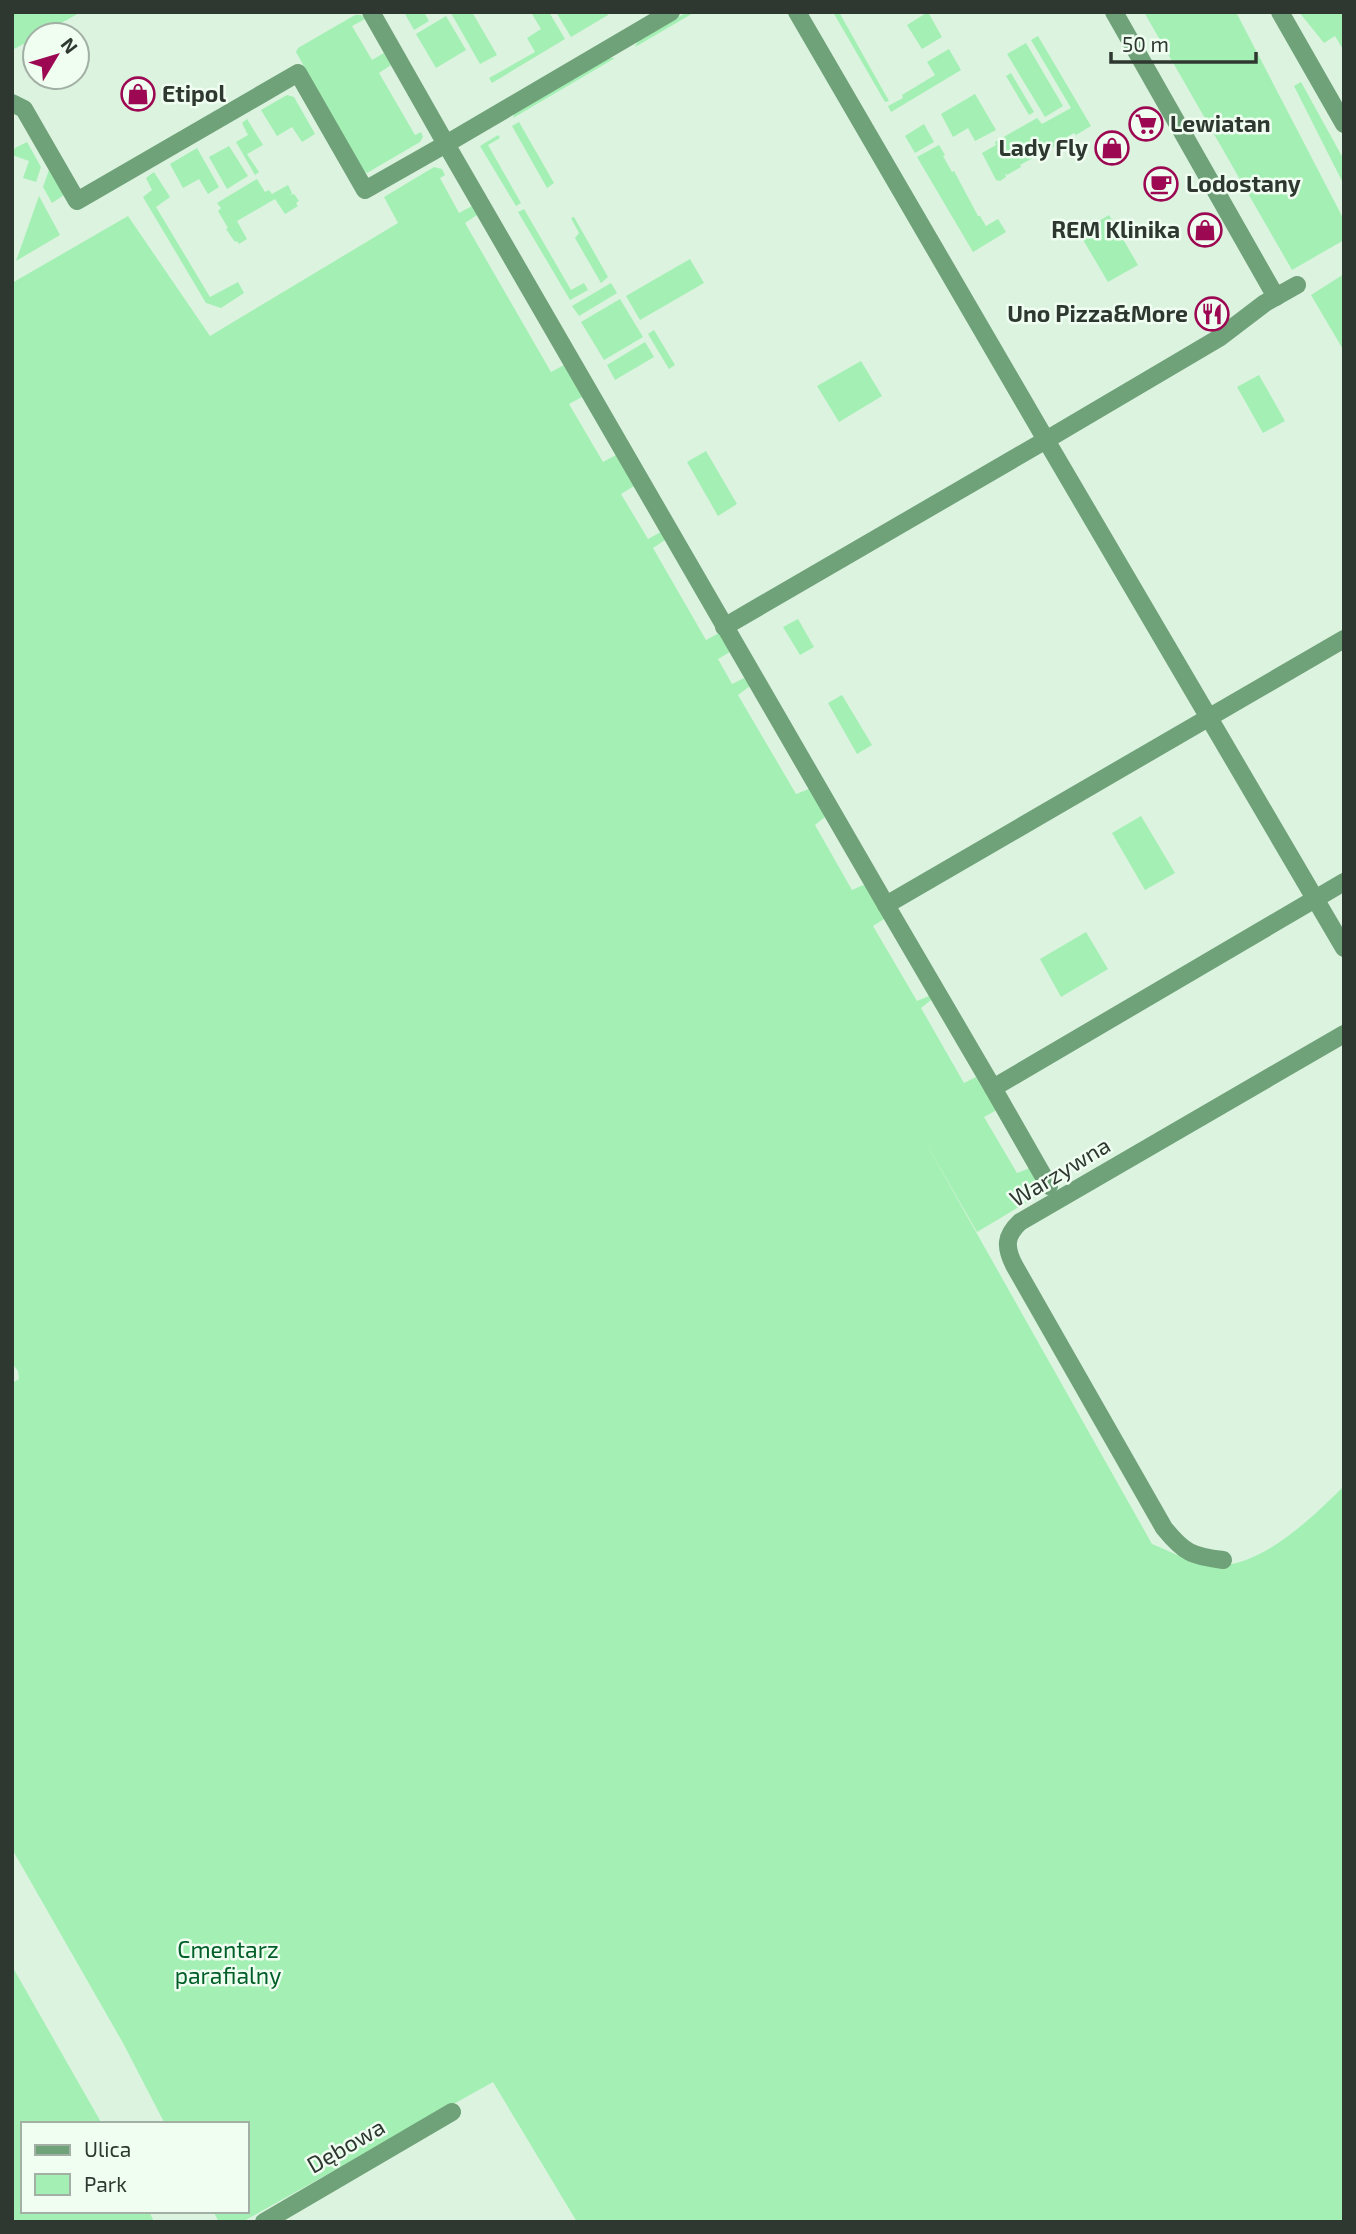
<svg xmlns="http://www.w3.org/2000/svg" width="1356" height="2234" viewBox="0 0 1356 2234" font-family="'Exo 2',sans-serif">
<rect width="100%" height="100%" fill="#dbf3df"/>
<g fill="#a4f0b4">
<polygon points="12,12 81,12 40,35 35,35 35,38 12,50"/>
<polygon points="404,12 424,12 429,21 414,30"/>
<polygon points="453,12 472,12 497,55 480,64 451,13"/>
<polygon points="534,12 549,12 565,39 492,83 489,78 535,52 527,38 541,29 532,14"/>
<polygon points="556,12 607,12 608,15 571,37"/>
<polygon points="687,12 695,12 635,47 638,41"/>
<polygon points="833,12 839,12 889,101 885,102"/>
<polygon points="928,12 942,37 922,49 907,25"/>
<polygon points="1144,12 1236,12 1344,220 1344,240 1292,270"/>
<polygon points="1299,12 1344,12 1344,51 1335,36 1324,43"/>
<polygon points="355,15 361,15 365,19 352,26 372,60 384,53 391,65 379,73 415,135 421,132 423,137 420,142 367,173 363,170 296,52 298,48"/>
<polygon points="446,16 466,50 436,68 416,34"/>
<polygon points="1038,36 1091,126 1076,135 1074,133 1067,137 1068,139 1020,165 1021,167 1007,175 1005,173 1006,177 1000,181 996,180 982,153 996,145 995,142 1037,118 1042,124 1071,108 1031,40"/>
<polygon points="1026,43 1063,106 1045,117 1007,54"/>
<polygon points="949,49 961,70 891,112 888,106 903,98 902,95 935,75 927,62"/>
<polygon points="609,58 615,58 513,118 514,114"/>
<polygon points="1011,73 1034,112 1029,115 1006,76"/>
<polygon points="1301,82 1344,160 1344,185 1294,86"/>
<polygon points="975,94 996,130 975,141 968,128 953,137 941,114"/>
<polygon points="287,95 294,97 315,134 302,142 292,127 277,136 261,110"/>
<polygon points="247,119 263,145 247,154 259,172 255,175 236,142 248,135 242,123"/>
<polygon points="519,122 554,183 547,188 512,126"/>
<polygon points="924,124 934,142 915,153 905,136"/>
<polygon points="498,135 500,138 488,145 521,203 516,206 480,146"/>
<polygon points="27,142 41,167 36,182 23,178 29,161 12,155 15,148"/>
<polygon points="939,145 945,155 943,156 952,172 954,171 978,216 980,216 986,226 998,219 1006,232 973,252 917,157"/>
<polygon points="229,146 248,176 227,189 209,157"/>
<polygon points="197,148 219,187 208,194 199,179 183,188 170,164"/>
<path d="M434,167L442,169L445,175L440,178L459,213L472,206L477,215L465,223L551,372L564,365L582,397L569,404L603,462L616,455L634,486L621,494L648,539L661,532L665,540L653,548L706,640L719,633L730,652L718,659L732,684L744,678L750,686L738,695L796,794L809,789L825,817L815,825L852,890L863,885L866,886L884,916V919L873,926L917,1001L929,996L931,1000L921,1008L964,1083L976,1077L995,1108V1111L984,1117L1017,1173L1030,1168L1044,1192L977,1232L923,1138L1152,1544C1167,1550 1193,1563 1208,1565C1257,1572 1312,1518 1344,1486V2222H577L493,2082L242,2222H219L213,2211H247V2124H165L123,2043L12,1849V1383L19,1379L18,1371L12,1363V283L128,216L210,336L398,223L384,197Z"/>
<polygon points="49,170 64,195 52,203 43,187"/>
<polygon points="154,172 170,197 156,207 210,297 238,282 244,293 221,308 206,303 143,197 152,190 146,178"/>
<polygon points="257,179 265,192 269,190 272,194 288,185 292,193 291,195 294,194 299,201 296,203 298,206 285,214 275,199 237,221 247,239 239,244 237,241 235,242 226,229 228,228 218,211 221,208 217,203"/>
<polygon points="39,196 60,235 16,261"/>
<polygon points="524,209 571,290 584,283 588,290 570,300 518,212"/>
<polygon points="1109,215 1138,265 1108,282 1079,233"/>
<polygon points="574,217 608,277 601,283 575,238 579,233 571,218"/>
<polygon points="690,259 704,283 640,320 626,296"/>
<polygon points="1344,274 1344,351 1311,295"/>
<polygon points="611,283 617,293 579,316 572,306"/>
<polygon points="620,299 643,337 604,360 581,322"/>
<polygon points="654,330 675,365 669,369 648,334"/>
<polygon points="645,342 654,357 615,380 607,365"/>
<polygon points="861,361 882,396 839,422 817,386"/>
<polygon points="1259,375 1285,421 1263,433 1237,387"/>
<polygon points="706,451 737,504 718,516 687,462"/>
<polygon points="798,619 814,647 800,655 783,627"/>
<polygon points="842,695 872,745 857,754 828,703"/>
<polygon points="1141,816 1175,873 1145,890 1112,833"/>
<polygon points="1086,932 1108,969 1061,997 1040,959"/>
<polygon points="12,1966 102,2124 23,2124 23,2211 149,2211 154,2222 12,2222"/>
</g>
<g fill="none" stroke-linecap="round" stroke-linejoin="round">
<g stroke="#70a27a" stroke-width="18">
<polyline points="371,12 446,144 671,12"/>
<polyline points="1114,12 1276,297"/>
<polyline points="1280,12 1344,124"/>
<polyline points="12,103 24,109 77,201 298,73 365,190 446,144 886,905"/>
<polyline points="1297,285 1265,303 1219,338 1046,440 1344,948"/>
<polyline points="724,627 1046,440 797,12"/>
<polyline points="1344,639 886,905 993,1088 1344,882"/>
<polyline points="993,1088 1049,1186"/>
<path d="M1223,1560C1192,1556 1184,1553 1164,1528L1014,1265C1005,1247 1005,1236 1020,1222L1344,1034"/>
<polyline points="264,2222 452,2112"/>
</g>
</g>
<defs>
<symbol id="shop-ring" viewBox="-11 -11 22 22"><circle r="9.5" fill="#effef1" stroke="#9d0852" stroke-width="1.5"/><path d="M-5-2.5h2.3a2.7 3.5 0 0 1 5.4 0H5L5.5 6h-11ZM-1.5-2.5h3a1.5 2.3 0 0 0-3 0Z" fill="#9d0852"/></symbol>
<symbol id="supermarket-ring" viewBox="-11 -11 22 22"><circle r="9.5" fill="#effef1" stroke="#9d0852" stroke-width="1.5"/><path d="M-6-5.5h2.5l.6 2H6L4.5 2H-2.5L-4.4-4H-6ZM-1.5 3.2a1.3 1.3 0 1 0 .1 0ZM3 3.2a1.3 1.3 0 1 0 .1 0Z" fill="#9d0852"/></symbol>
<symbol id="cafe-ring" viewBox="-11 -11 22 22"><circle r="9.5" fill="#effef1" stroke="#9d0852" stroke-width="1.5"/><path d="M-5.5-4.5H6V0H3Q3 3.5 0 3.5H-2.5Q-5.5 3.5-5.5 0ZM3-3.2v2h1.7v-2ZM-6 4.5H4V6H-6Z" fill="#9d0852"/></symbol>
<symbol id="restaurant-ring" viewBox="-11 -11 22 22"><circle r="9.5" fill="#effef1" stroke="#9d0852" stroke-width="1.5"/><path d="M-5-6h1v4h1v-4h1v4h1v-4h1v5L-1.5 .5V6h-2V.5L-5-1ZM5-6V6H3V1.5H1.5Q1.5-4 5-6Z" fill="#9d0852"/></symbol>
</defs>
<g fill-rule="evenodd">
<use href="#shop-ring" x="119" y="75" width="38" height="38"/>
<use href="#supermarket-ring" x="1127" y="105" width="38" height="38"/>
<use href="#shop-ring" x="1093" y="129" width="38" height="38"/>
<use href="#cafe-ring" x="1142" y="165" width="38" height="38"/>
<use href="#shop-ring" x="1186" y="211" width="38" height="38"/>
<use href="#restaurant-ring" x="1193" y="295" width="38" height="38"/>
</g>
<g text-anchor="middle" stroke-width="5" stroke-linejoin="round" paint-order="stroke">
<g font-size="23" font-weight="bold" fill="#2f3830" stroke="#effef1" text-anchor="start">
<text x="162" y="102">Etipol</text>
<text x="1170" y="132">Lewiatan</text>
<text x="1088" y="156" text-anchor="end">Lady Fly</text>
<text x="1186" y="192">Lodostany</text>
<text x="1180" y="238" text-anchor="end">REM Klinika</text>
<text x="1188" y="322" text-anchor="end">Uno Pizza&amp;More</text>
</g>
<g font-size="23" fill="#2f3830" stroke="#effef1">
<text transform="translate(1060 1172) rotate(-31)" y="8">Warzywna</text>
<text transform="translate(346 2146) rotate(-30)" y="8">Dębowa</text>
</g>
<g font-size="23" fill="#005e28" stroke="#effef1">
<text x="228" y="1958">Cmentarz<tspan x="228" dy="26">parafialny</tspan></text>
</g>
</g>
<rect width="1356" height="2234" fill="none" stroke="#2f3830" stroke-width="28"/>
<rect x="21" y="2122" width="228" height="91" fill="#effef1" stroke="#a2afa4" stroke-width="2"/>
<rect x="35" y="2145" width="35" height="10" fill="#70a27a" stroke="#a2afa4" stroke-width="2"/>
<text x="84" y="2157" font-size="21" fill="#2f3830">Ulica</text>
<rect x="35" y="2174" width="35" height="21" fill="#a4f0b4" stroke="#a2afa4" stroke-width="2"/>
<text x="84" y="2192" font-size="21" fill="#2f3830">Park</text>
<g transform="translate(56 56) rotate(52)"><circle r="33" fill="#effef1" stroke="#a2afa4" stroke-width="2"/>
<path d="M0-5L12 26L0 18L-12 26Z" fill="#9d0852"/>
<text y="-10" font-size="19" font-weight="bold" text-anchor="middle" fill="#2f3830">N</text>
</g>
<path d="M1111 52v10h145v-10" fill="none" stroke="#2f3830" stroke-width="3.5"/>
<text x="1122" y="52" font-size="21" fill="#2f3830" stroke="#effef1" stroke-width="5" paint-order="stroke">50 m</text>
</svg>
